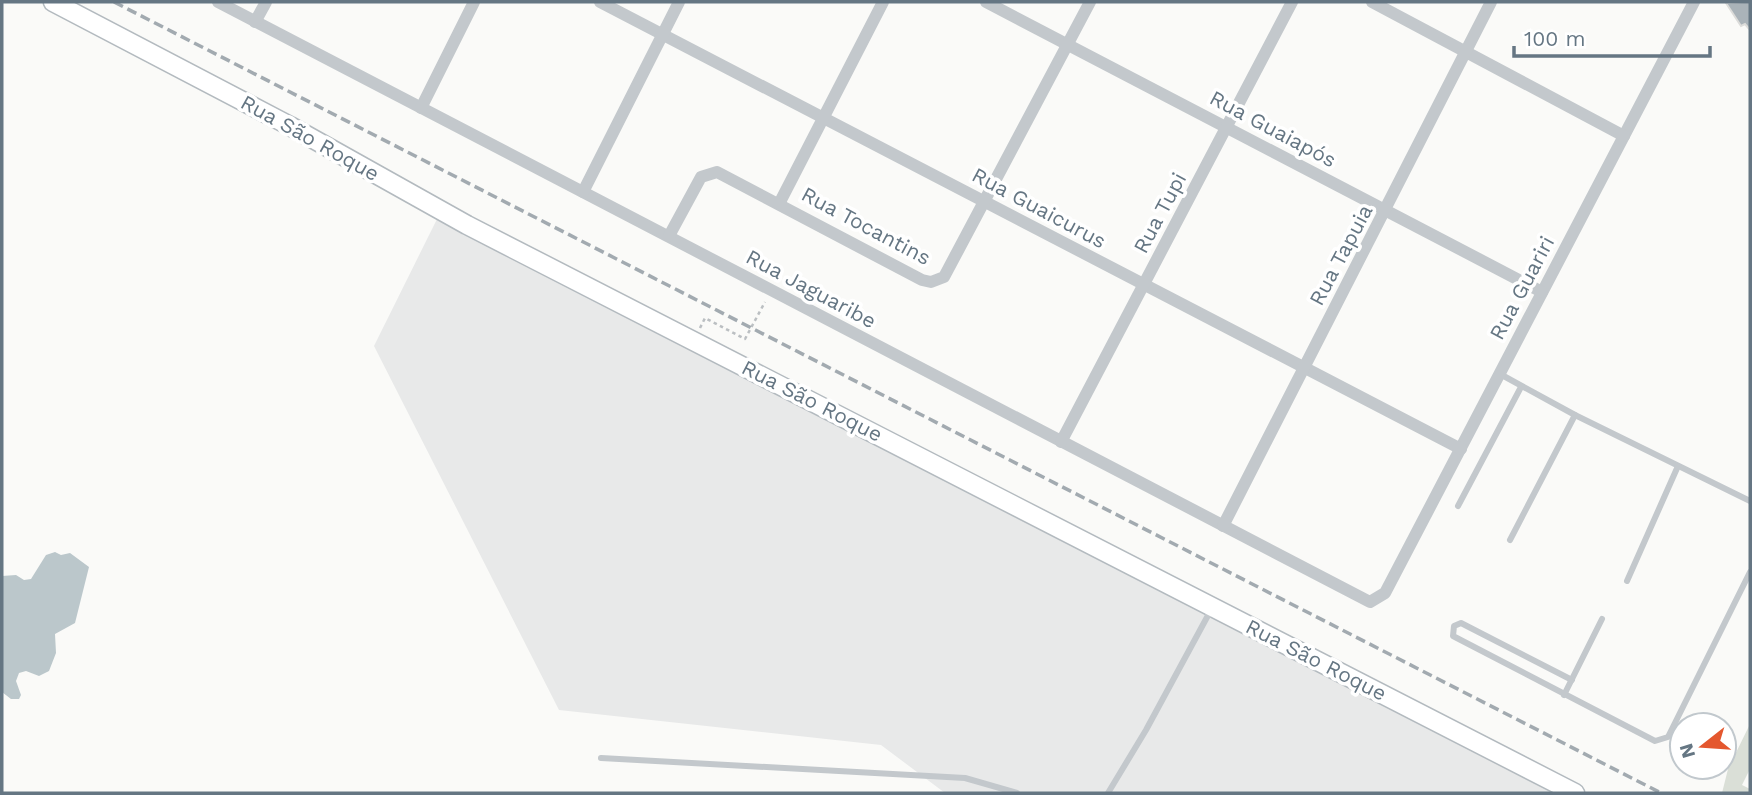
<svg xmlns="http://www.w3.org/2000/svg" width="1752" height="795" viewBox="0 0 1752 795" font-family="'Work Sans',sans-serif">
<rect width="100%" height="100%" fill="#fafaf8"/>
<polygon fill="#e8e9e9" points="440,213 1564,793 945,793 881,745 559,710 374,346"/>
<polygon fill="#dadfd7" points="1750,724 1750,769 1742,785 1750,789 1750,793 1722,793 1728,769"/>
<polygon fill="#bbc7cb" points="55,552 61,555 70,553 89,567 75,623 55,634 56,653 49,671 39,676 26,671 19,673 16,681 21,695 19,699 11,699 2,692 2,576 16,575 24,580 31,579 46,555"/>
<polygon fill="#aab3b9" stroke="#dcdcda" stroke-width="2" points="1750,2 1750,30 1745,24 1741,26 1726,3"/>
<g fill="none" stroke-linecap="round" stroke-linejoin="round">
<defs>
<polyline id="secondary" points="53,2 290,126 467,225 1575,793"/>
</defs>
<use href="#secondary" stroke="#b3babf" stroke-width="21"/>
<polyline stroke="#bbbfc2" stroke-width="2.5" stroke-dasharray="3.5 3.5" stroke-linecap="butt" points="700,328 705,318 745,339 765,302"/>
<g stroke="#c3c8cc" stroke-width="6">
<polyline points="1500,374 1575,415 1750,501"/>
<polyline points="1458,506 1521,387"/>
<polyline points="1510,540 1575,415"/>
<polyline points="1627,581 1678,466"/>
<polyline points="1572,680 1461,623 1454,626 1453,636 1655,741 1668,737 1750,572"/>
<polyline points="1564,695 1602,619"/>
<polyline points="601,758 965,778 1017,793"/>
<polyline points="1108,793 1146,730 1212,608"/>
</g>
<g stroke="#c3c8cc" stroke-width="12">
<polyline points="218,2 1370,602 1385,593 1694,2"/>
<polyline points="600,2 1461,449"/>
<polyline points="986,2 1542,292"/>
<polyline points="1372,2 1624,136"/>
<polyline points="255,22 266,2"/>
<polyline points="421,108 474,2"/>
<polyline points="583,192 679,2"/>
<polyline points="780,202 883,2"/>
<polyline points="669,236 701,177 717,172 922,280 931,282 944,277 1090,2"/>
<polyline points="1061,442 1292,2"/>
<polyline points="1223,526 1491,2"/>
</g>
<use href="#secondary" stroke="#fff" stroke-width="18"/>
<polyline stroke="#a2aab0" stroke-width="3.5" stroke-dasharray="10 5" stroke-linecap="butt" points="114,2 1661,793"/>
</g>
<g text-anchor="middle" stroke-width="7" stroke-linejoin="round" paint-order="stroke">
<g font-size="21" fill="#657683" stroke="#fff">
<text transform="translate(1273 129) rotate(28)" y="7">Rua Guaiapós</text>
<text transform="translate(310 138) rotate(29)" y="7">Rua São Roque</text>
<text transform="translate(1039 208) rotate(28)" y="7">Rua Guaicurus</text>
<text transform="translate(1160 213) rotate(-62)" y="7">Rua Tupi</text>
<text transform="translate(866 226) rotate(28)" y="7">Rua Tocantins</text>
<text transform="translate(1341 255) rotate(-62)" y="7">Rua Tapuia</text>
<text transform="translate(1522 288) rotate(-62)" y="7">Rua Guariri</text>
<text transform="translate(811 289) rotate(28)" y="7">Rua Jaguaribe</text>
<text transform="translate(812 401) rotate(27)" y="7">Rua São Roque</text>
<text transform="translate(1316 660) rotate(27)" y="7">Rua São Roque</text>
</g>
</g>
<rect width="1752" height="795" fill="none" stroke="#657683" stroke-width="7"/>
<g transform="translate(1703 746) rotate(253)"><circle r="33" fill="#ffffff" stroke="#c1c8cd" stroke-width="2"/>
<path d="M0-5L12 26L0 18L-12 26Z" fill="#e4572e"/>
<text y="-10" font-size="19" font-weight="bold" text-anchor="middle" fill="#657683">N</text>
</g>
<path d="M1514 46v10h196v-10" fill="none" stroke="#657683" stroke-width="3.5"/>
<text x="1524" y="46" font-size="21" fill="#657683" stroke="#ffffff" stroke-width="5" paint-order="stroke">100 m</text>
</svg>
